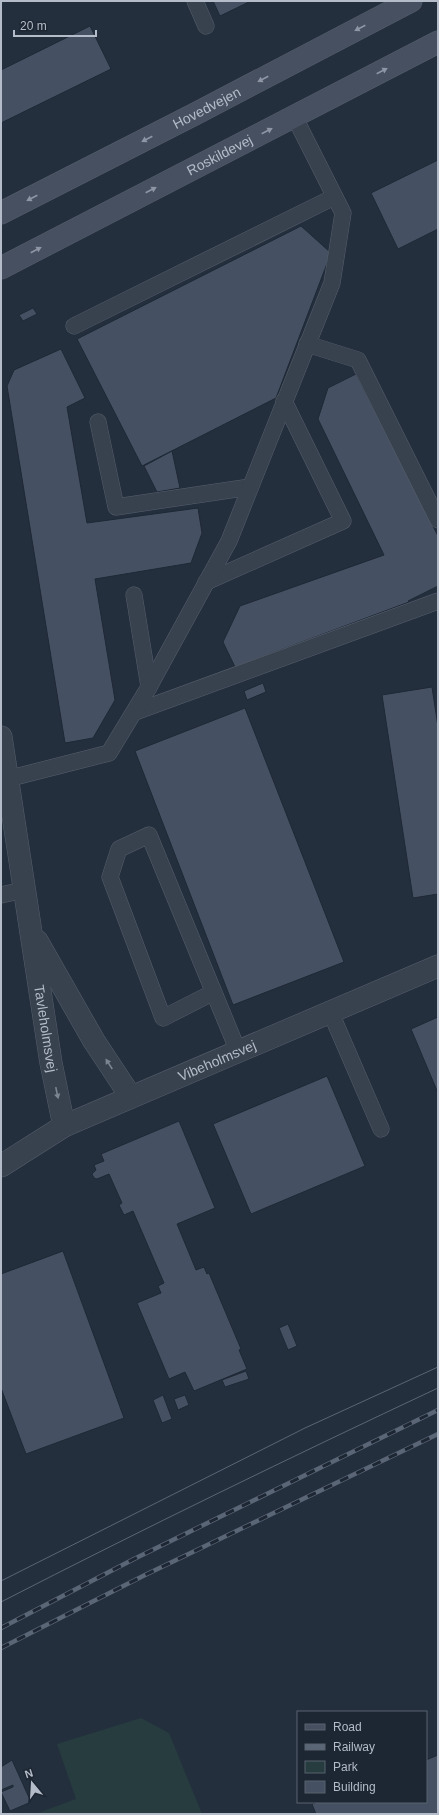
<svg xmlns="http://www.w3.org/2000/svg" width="439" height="1815" viewBox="0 0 439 1815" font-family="Arial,sans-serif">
<rect width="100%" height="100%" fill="#242f3e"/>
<polygon fill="#263c3f" points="141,1718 169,1733 202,1814 35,1814 76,1799 57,1744"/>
<g fill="#455162" stroke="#1f2835">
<polygon points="213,1 251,1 220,16"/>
<polygon points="90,26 111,69 1,123 1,70"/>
<polygon points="438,160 438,229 398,249 371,193"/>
<polygon points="301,226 331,253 276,398 142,466 77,339"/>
<polygon points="33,308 37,314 23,321 19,315"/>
<polygon points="61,349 85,398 67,407 87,523 198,508 202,533 191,563 95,579 115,700 93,738 65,743 7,386 14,370"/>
<polygon points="356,374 438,536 438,586 408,601 409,602 235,667 223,642 240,606 384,555 318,419 328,388"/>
<polygon points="172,451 180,488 157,492 144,466"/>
<polygon points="263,683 266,692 247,700 244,691"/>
<polygon points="432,687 438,727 438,894 413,898 382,695"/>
<polygon points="245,708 344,962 233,1005 135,751"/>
<polygon points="438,1017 438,1093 411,1029"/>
<polygon points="327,1076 365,1166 251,1214 213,1124"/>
<polygon points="179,1121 215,1208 177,1224 196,1270 204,1267 207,1274 209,1273 241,1349 239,1350 247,1369 194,1391 185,1372 169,1379 137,1303 161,1293 158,1286 164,1283 133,1211 124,1215 119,1205 122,1203 109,1174 97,1179 94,1178 92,1174 96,1170 94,1165 104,1161 101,1154"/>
<polygon points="63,1251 124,1418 26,1454 1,1388 1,1274"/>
<polygon points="288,1324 297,1346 288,1350 279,1328"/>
<polygon points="246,1371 249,1379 225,1387 222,1380"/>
<polygon points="163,1395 172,1419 162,1423 153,1400"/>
<polygon points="185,1395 189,1405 178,1410 174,1399"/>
<polygon points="438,1755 438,1814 316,1814 312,1804 318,1802 426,1802 426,1760"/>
<polygon points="12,1760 31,1802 10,1811 1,1792 13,1787 13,1785 1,1790 1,1767"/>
</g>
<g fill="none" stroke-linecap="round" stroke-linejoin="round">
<defs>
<g id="service">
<polyline points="195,1 206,26"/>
<polyline points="74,326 334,197"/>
<polyline points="307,344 358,360 438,520"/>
<polyline points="98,422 116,507 250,487"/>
<polyline points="206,582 343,521 284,401"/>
<polyline points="134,595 149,687"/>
<polyline points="135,712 438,601"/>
<polyline points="7,779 109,753 149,687 229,541 332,283 343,213 294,116"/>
<polyline points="1,895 24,890"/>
<polyline points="214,992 163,1018 110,877 119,849 149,835 238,1051"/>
<polyline points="330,1011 381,1129"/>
</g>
<g id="minor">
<path id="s1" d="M1,737L51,1063L64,1126"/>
<polyline points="37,941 94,1041 131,1097"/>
<path id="s2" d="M1,1166L64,1126L438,966"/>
</g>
<g id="secondary">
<path id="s3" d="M1,213L195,114L411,1"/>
<path id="s4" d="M1,268L438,42"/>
</g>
</defs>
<use href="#service" stroke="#565f6c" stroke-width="17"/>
<use href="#minor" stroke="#565f6c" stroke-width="23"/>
<use href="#secondary" stroke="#565f6c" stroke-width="23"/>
<use href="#service" stroke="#38414e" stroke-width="16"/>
<use href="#minor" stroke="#38414e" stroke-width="22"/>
<use href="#secondary" stroke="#465061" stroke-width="22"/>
<g stroke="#5a6575" stroke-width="1">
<polyline points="1,1581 305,1428 438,1367"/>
<path d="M1,1602C145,1528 291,1457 438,1388"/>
</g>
<defs>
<g id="rail">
<polyline points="1,1628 134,1559 438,1410"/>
<polyline points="1,1648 145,1575 438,1434"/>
</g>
</defs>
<use href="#rail" stroke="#5a6575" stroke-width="4.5"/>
<use href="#rail" stroke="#1d2633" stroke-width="3" stroke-dasharray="9" stroke-linecap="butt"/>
</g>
<defs><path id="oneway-solid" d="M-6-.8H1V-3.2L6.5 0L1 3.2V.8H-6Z"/></defs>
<g fill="#8e96a5">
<use href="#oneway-solid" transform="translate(360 28) rotate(153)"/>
<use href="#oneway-solid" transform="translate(382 71) rotate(-27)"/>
<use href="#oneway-solid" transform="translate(263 79) rotate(152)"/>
<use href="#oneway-solid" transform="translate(267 131) rotate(-27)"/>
<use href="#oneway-solid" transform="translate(147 139) rotate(153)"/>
<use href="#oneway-solid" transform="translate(151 190) rotate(-27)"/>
<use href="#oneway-solid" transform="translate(32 198) rotate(153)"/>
<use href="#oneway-solid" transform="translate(36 250) rotate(-28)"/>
</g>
<g fill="#7c8592">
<use href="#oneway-solid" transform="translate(109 1064) rotate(-123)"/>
<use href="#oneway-solid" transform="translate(57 1093) rotate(78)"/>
</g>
<g text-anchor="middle" stroke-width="3" stroke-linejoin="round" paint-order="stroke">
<g font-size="14" fill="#b4bcc9" stroke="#1d2633">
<text dy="5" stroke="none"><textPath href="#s3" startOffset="231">Hovedvejen</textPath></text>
<text dy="5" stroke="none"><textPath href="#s4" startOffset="246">Roskildevej</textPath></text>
<text dy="5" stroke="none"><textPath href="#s1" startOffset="295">Tavleholmsvej</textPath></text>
<text dy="5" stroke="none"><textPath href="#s2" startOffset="241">Vibeholmsvej</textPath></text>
</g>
</g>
<rect width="439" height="1815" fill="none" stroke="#b4bcc9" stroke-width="4"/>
<rect x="297" y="1711" width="130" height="92" fill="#1d2633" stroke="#59626f"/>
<rect x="305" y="1724" width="20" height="6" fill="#465061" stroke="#59626f"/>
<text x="333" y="1731" font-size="12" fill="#b4bcc9">Road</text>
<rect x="305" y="1744" width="20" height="6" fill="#5a6575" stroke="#59626f"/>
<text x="333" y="1751" font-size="12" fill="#b4bcc9">Railway</text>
<rect x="305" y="1761" width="20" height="12" fill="#263c3f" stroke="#59626f"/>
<text x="333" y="1771" font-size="12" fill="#b4bcc9">Park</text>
<rect x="305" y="1781" width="20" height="12" fill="#455162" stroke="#59626f"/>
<text x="333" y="1791" font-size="12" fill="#b4bcc9">Building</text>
<g transform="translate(32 1783) rotate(342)" stroke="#1d2633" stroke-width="3" paint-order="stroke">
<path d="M0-3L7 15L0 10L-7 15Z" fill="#b4bcc9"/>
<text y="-6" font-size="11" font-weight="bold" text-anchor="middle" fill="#b4bcc9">N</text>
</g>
<path d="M14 30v6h82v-6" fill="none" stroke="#b4bcc9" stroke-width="2"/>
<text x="20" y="30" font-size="12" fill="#b4bcc9" stroke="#1d2633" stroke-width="3" paint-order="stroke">20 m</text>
</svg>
